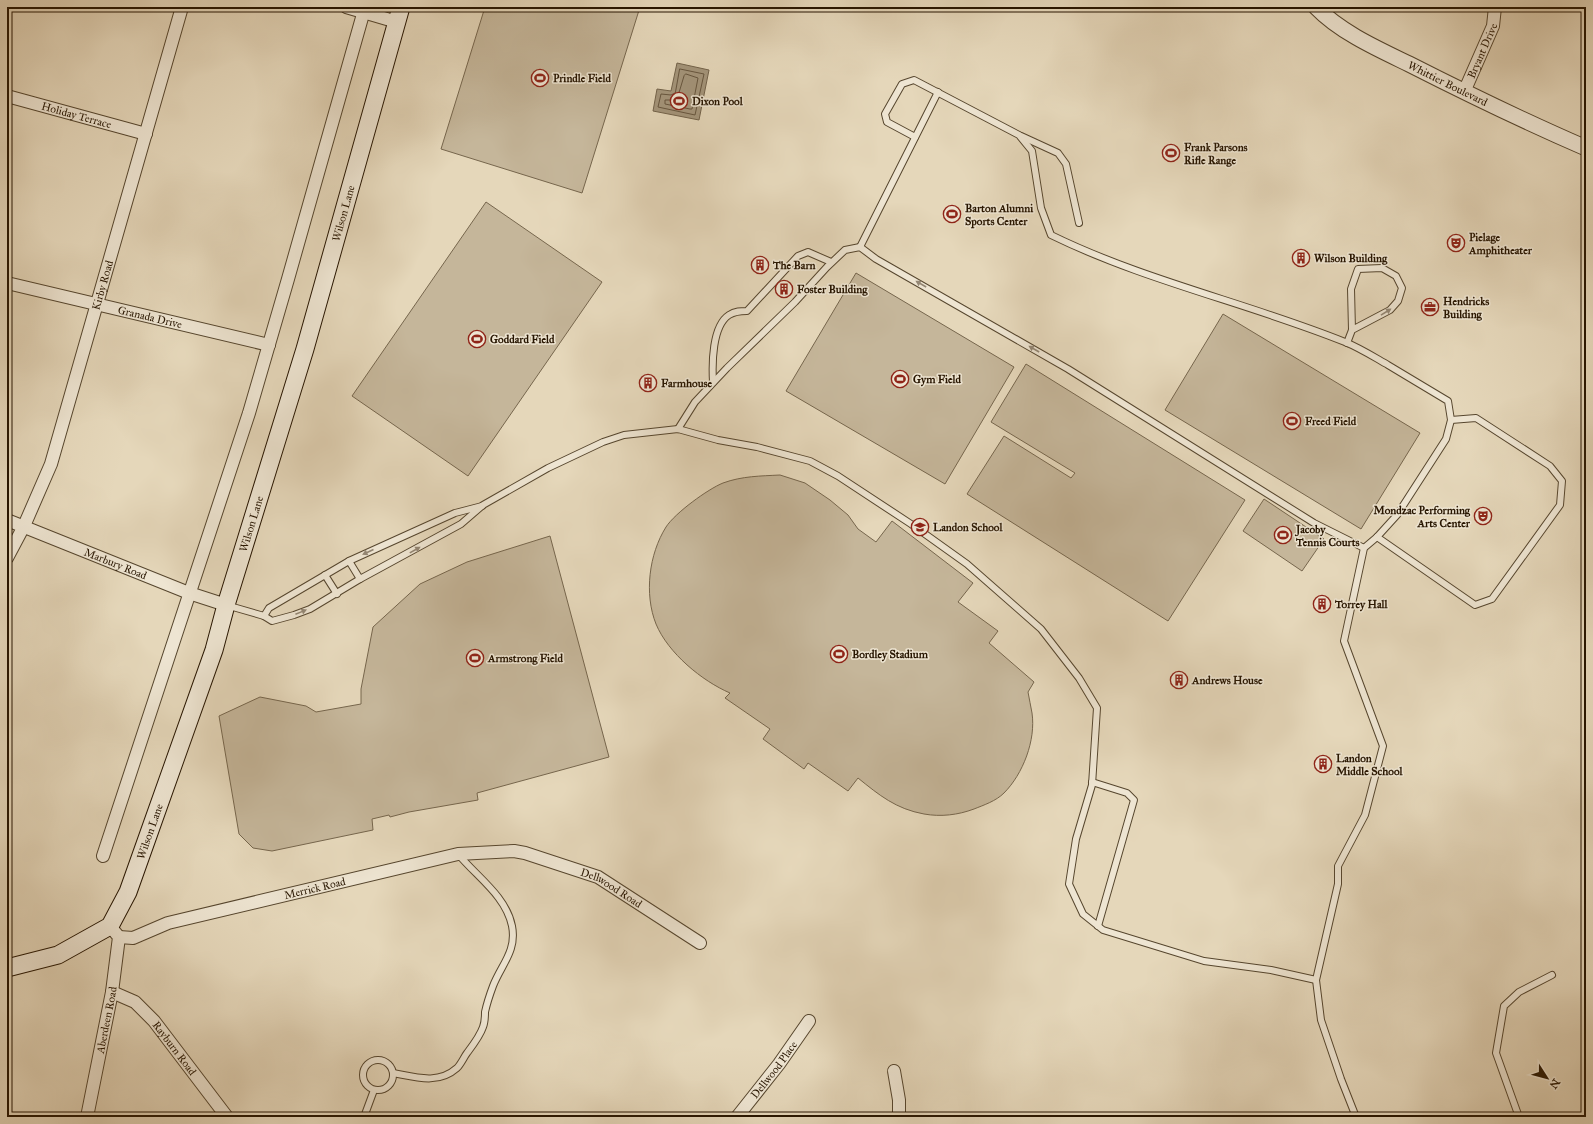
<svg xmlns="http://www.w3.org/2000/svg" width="1593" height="1124" viewBox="0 0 1593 1124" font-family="'IM FELL Great Primer',serif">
<rect width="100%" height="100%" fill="#e5d7ba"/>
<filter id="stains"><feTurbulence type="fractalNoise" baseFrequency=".005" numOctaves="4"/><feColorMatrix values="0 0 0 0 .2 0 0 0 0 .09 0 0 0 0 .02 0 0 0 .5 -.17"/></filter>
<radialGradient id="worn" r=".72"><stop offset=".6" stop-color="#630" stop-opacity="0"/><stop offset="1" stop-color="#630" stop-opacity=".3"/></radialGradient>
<g fill="#c5b69a" stroke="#76664d">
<polygon points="485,7 640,7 582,193 441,149"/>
<polygon points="486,202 602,282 468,476 352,396"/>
<polygon points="856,273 1014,367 945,484 786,391"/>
<polygon points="1223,314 1420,433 1361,529 1165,410"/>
<polygon points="1026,364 1245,500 1168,621 967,494 1004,436 1071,478 1075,473 991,422"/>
<path d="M780,475L805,483L830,500L848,515L858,529L876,542L892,521L973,583L958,602L998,631L989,643L1034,682L1028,692C1029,699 1031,706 1032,713C1036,740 1023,774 1004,793C996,801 984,805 974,809C958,815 941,817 924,814C896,809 879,795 858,778L848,791L808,763L804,769L763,739L770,729L725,698L730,693C702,681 668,653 656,624C644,594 649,554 666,527C675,513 708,489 723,483C742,476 761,476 780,475Z"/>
<polygon points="1264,499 1324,539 1302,571 1243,531"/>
<polygon points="550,536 609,757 477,793 478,800 409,812 390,817 389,815 372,819 373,830 272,851 253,848 239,834 219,716 260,697 306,706 316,712 361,704 361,689 373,627 420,584 467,562"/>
</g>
<polygon fill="#a4957b" stroke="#72624a" points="677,63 709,70 699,120 653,111 657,89 671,91"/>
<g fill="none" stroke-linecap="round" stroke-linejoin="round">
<g stroke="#66553e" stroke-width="1">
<polygon points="680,69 704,74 695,115 658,107 661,94 671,95 675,93"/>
<polygon points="686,74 698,78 692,109 690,109 665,104 665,100 673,100 678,96 684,76"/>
</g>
<defs>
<g id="service">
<polyline points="1021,136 1058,153 1066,164 1079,223"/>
<path d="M915,137L887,122L885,114L902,84L914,80L1019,135L1032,151L1041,208L1051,235C1145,281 1248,303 1345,342C1360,348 1374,357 1388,365C1408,377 1428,389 1448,401L1451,420L1446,439L1397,515L1377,537L1364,548L1344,641L1383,746L1365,815L1338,866V884L1316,980L1321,1020L1341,1079L1356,1117"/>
<polyline points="860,247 938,92"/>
<polyline points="1347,343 1352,330 1351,289 1358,269 1382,268 1396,276 1402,288 1398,301 1390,310 1352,330"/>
<path d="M713,382C712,364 712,326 729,315C735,311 741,311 747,311L798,256L808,252L831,262"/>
<polyline points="678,429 695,402 727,368 795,302 827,267 845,250 860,247 876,259 1068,369 1314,523 1364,548"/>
<polyline points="1377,537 1475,605 1492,599 1560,505 1562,481 1550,466 1476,418 1451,420"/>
<polyline points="349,561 360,579"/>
<polyline points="325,575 337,594"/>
<polyline points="226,605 264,616 272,621 294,615 310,609 360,579 461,524 483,505 548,468 603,442 624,435 678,429 718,440 757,447 810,461 838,476 911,524 967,564 1041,629 1079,678 1097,708 1092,785 1076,839 1069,884 1083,914 1103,930 1204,961 1271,970 1316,980"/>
<polyline points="264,616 269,608 349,561 455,513 482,506"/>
<polyline points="1092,782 1127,793 1134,800 1098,926"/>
<circle cx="378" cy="1075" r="15"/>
<path d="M393,1073C415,1077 438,1085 457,1068C461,1064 464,1057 467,1053C473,1045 480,1036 483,1027C485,1022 485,1017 485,1012C487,1003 490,994 493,986C501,965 517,951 512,926C506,896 477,877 458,854"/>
<polyline points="364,1117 374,1090"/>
<polyline points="1519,1117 1496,1053 1504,1006 1519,992 1552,975"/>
</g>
<g id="minor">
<polyline points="346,7 397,22"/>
<path id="s1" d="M1464,92L1493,26L1495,7"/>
<path id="s2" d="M7,96L146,134"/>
<path id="s3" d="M7,283L269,345"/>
<path id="s4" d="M7,520L189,593L226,605"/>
<path id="s5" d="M7,558L24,526L51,464L182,7"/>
<polyline points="103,856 249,413 288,279 365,7"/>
<path id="s6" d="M119,937L133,938L168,923L458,854L514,851L525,853L598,877L700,943"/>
<path id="s7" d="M112,992L135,1002L154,1021L227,1117"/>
<polyline points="894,1071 899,1100 899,1117"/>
<path id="s8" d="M87,1117L112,992L119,937L114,931"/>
<path id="s9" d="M737,1117L779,1064L809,1021"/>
</g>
<g id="tertiary">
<path id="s10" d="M1316,7C1340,32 1378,49 1409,64C1468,94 1526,122 1586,148"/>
</g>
<g id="secondary">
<path id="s11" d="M7,968L58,955L110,926L128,892L214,650L226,605L305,349L401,7"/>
</g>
</defs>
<use href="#service" stroke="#56462e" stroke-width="8"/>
<use href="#minor" stroke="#56462e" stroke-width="14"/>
<use href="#tertiary" stroke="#56462e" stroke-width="17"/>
<use href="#secondary" stroke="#271500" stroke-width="19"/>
<use href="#service" stroke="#eee5d2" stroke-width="6"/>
<use href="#minor" stroke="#eee5d2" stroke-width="12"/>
<use href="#tertiary" stroke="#eee5d2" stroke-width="15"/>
<use href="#secondary" stroke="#eee5d2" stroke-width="17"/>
</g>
<defs><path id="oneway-solid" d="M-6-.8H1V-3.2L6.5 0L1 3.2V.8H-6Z"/></defs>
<g fill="#948774">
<use href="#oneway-solid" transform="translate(921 284) rotate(-150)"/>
<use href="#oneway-solid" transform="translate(1386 312) rotate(-32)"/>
<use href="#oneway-solid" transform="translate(1034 349) rotate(-150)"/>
<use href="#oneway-solid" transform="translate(415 550) rotate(-29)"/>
<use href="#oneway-solid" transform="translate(368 552) rotate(156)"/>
<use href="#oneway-solid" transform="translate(301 612) rotate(-22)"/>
</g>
<defs>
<symbol id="stadium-ring" viewBox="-11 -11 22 22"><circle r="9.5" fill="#eee5d2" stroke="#8f2418" stroke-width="1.5"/><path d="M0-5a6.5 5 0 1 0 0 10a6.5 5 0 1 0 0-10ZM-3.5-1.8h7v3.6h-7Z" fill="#8f2418"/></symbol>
<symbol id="theatre-ring" viewBox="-11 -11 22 22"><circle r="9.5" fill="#eee5d2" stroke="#8f2418" stroke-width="1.5"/><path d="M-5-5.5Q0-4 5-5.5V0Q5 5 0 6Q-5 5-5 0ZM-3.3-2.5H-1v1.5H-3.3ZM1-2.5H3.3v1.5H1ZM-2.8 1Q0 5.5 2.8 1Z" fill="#8f2418"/></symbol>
<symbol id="building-ring" viewBox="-11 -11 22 22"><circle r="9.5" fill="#eee5d2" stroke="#8f2418" stroke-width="1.5"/><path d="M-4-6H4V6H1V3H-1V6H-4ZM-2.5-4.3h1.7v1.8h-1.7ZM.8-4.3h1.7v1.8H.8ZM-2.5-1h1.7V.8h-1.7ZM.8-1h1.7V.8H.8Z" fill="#8f2418"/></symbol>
<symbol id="office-ring" viewBox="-11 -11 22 22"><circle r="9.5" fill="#eee5d2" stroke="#8f2418" stroke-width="1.5"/><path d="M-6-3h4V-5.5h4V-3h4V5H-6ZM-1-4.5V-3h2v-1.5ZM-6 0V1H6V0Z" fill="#8f2418"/></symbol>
<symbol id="school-ring" viewBox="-11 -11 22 22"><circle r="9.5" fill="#eee5d2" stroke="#8f2418" stroke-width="1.5"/><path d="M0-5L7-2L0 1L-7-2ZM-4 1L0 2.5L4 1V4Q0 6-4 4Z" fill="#8f2418"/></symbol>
</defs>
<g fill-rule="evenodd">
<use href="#stadium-ring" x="530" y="68" width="20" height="20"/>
<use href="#stadium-ring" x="669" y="91" width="20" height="20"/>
<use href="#stadium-ring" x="1161" y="143" width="20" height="20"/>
<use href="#stadium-ring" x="942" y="204" width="20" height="20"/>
<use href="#theatre-ring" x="1446" y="233" width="20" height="20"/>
<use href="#building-ring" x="1291" y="248" width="20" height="20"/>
<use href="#building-ring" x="750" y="255" width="20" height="20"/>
<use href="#building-ring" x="774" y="279" width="20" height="20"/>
<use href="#office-ring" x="1420" y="297" width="20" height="20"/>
<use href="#stadium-ring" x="467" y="329" width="20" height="20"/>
<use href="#stadium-ring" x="890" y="369" width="20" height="20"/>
<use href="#building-ring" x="638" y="373" width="20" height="20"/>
<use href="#stadium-ring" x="1282" y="411" width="20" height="20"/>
<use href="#theatre-ring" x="1473" y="506" width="20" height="20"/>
<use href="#school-ring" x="910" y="517" width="20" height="20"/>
<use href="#stadium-ring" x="1273" y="525" width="20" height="20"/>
<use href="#building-ring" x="1312" y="594" width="20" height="20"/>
<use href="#stadium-ring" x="829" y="644" width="20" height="20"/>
<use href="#stadium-ring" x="465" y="648" width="20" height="20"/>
<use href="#building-ring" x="1169" y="670" width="20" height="20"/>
<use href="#building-ring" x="1313" y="754" width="20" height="20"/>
</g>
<g text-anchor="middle" stroke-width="3" stroke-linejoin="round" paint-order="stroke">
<g font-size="11" fill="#271500" stroke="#eee5d2">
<text dy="4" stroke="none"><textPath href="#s1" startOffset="45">Bryant Drive</textPath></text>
<text dy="4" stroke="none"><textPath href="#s10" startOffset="153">Whittier Boulevard</textPath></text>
<text dy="4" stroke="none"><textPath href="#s2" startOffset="72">Holiday Terrace</textPath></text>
<text dy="4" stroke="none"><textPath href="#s11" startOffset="863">Wilson Lane</textPath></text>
<text dy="4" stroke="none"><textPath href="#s5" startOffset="290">Kirby Road</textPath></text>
<text dy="4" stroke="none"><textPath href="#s3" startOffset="147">Granada Drive</textPath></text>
<text dy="4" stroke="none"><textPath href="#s11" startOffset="539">Wilson Lane</textPath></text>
<text dy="4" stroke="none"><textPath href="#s4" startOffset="117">Marbury Road</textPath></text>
<text dy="4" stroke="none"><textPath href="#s11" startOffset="215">Wilson Lane</textPath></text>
<text dy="4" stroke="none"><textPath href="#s6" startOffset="203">Merrick Road</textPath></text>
<text dy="4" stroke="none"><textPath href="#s6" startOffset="511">Dellwood Road</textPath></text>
<text dy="4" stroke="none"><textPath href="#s8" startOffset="99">Aberdeen Road</textPath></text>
<text dy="4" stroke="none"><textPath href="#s7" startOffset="86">Rayburn Road</textPath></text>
<text dy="4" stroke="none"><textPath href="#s9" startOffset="60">Dellwood Place</textPath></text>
</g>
<g font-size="11" font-weight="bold" fill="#271500" stroke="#eee5d2" text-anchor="start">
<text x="553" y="82">Prindle Field</text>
<text x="692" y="105">Dixon Pool</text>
<text x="1184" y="151">Frank Parsons<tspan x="1184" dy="13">Rifle Range</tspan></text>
<text x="965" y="212">Barton Alumni<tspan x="965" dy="13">Sports Center</tspan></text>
<text x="1469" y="241">Pielage<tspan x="1469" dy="13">Amphitheater</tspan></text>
<text x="1314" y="262">Wilson Building</text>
<text x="773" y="269">The Barn</text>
<text x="797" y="293">Foster Building</text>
<text x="1443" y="305">Hendricks<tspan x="1443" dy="13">Building</tspan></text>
<text x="490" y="343">Goddard Field</text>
<text x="913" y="383">Gym Field</text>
<text x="661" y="387">Farmhouse</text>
<text x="1305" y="425">Freed Field</text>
<text x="1470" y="514" text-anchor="end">Mondzac Performing<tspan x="1470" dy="13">Arts Center</tspan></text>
<text x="933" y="531">Landon School</text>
<text x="1296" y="533">Jacoby<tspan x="1296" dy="13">Tennis Courts</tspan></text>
<text x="1335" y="608">Torrey Hall</text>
<text x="852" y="658">Bordley Stadium</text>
<text x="488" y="662">Armstrong Field</text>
<text x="1192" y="684">Andrews House</text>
<text x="1336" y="762">Landon<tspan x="1336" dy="13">Middle School</tspan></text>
</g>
</g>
<rect width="1593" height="1124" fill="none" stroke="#e5d7ba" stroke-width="24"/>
<rect x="8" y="8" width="1577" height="1108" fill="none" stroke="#271500" stroke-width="2"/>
<rect x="12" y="12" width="1569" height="1100" fill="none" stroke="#271500"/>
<g transform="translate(1547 1078) rotate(126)" stroke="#eee5d2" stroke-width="3" paint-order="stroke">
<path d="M0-3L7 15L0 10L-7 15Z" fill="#271500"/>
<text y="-6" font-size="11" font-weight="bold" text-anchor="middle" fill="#271500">N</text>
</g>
<rect width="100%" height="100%" filter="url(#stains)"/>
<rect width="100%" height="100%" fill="url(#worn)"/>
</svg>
